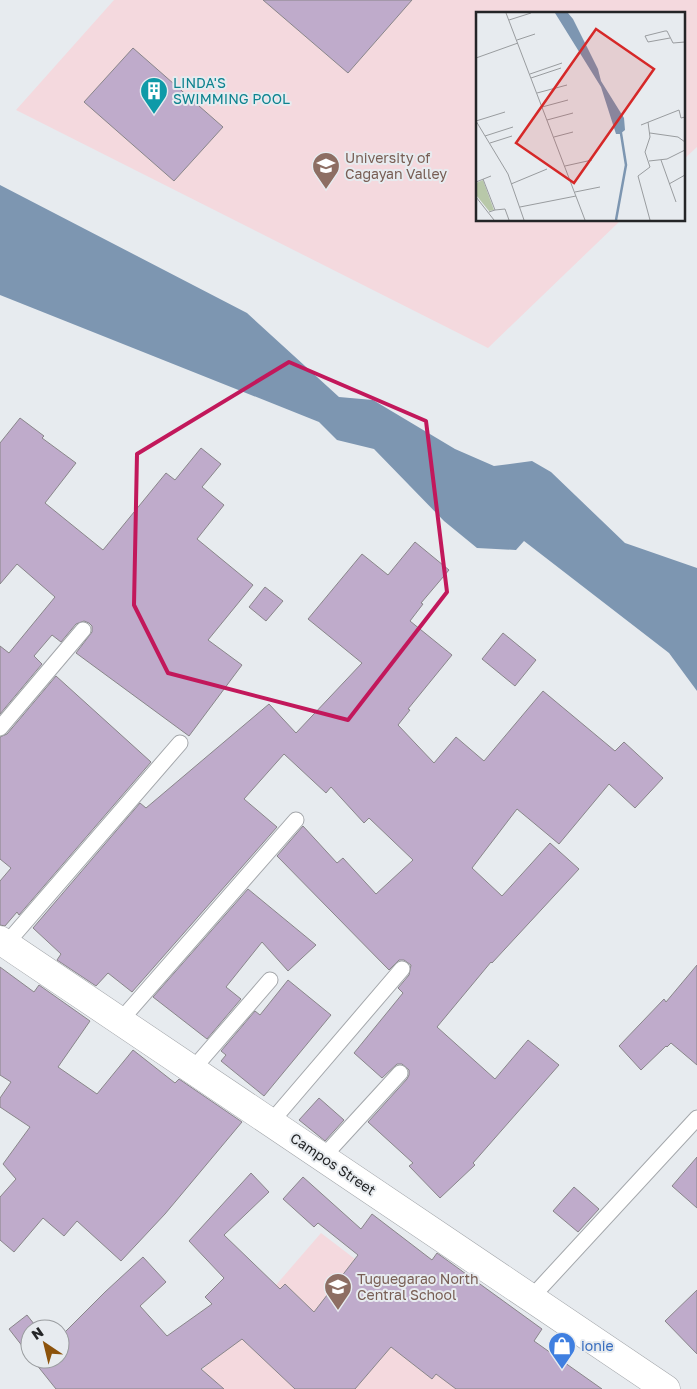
<svg xmlns="http://www.w3.org/2000/svg" width="697" height="1389" viewBox="0 0 697 1389" font-family="'Golos Text',sans-serif">
<rect width="100%" height="100%" fill="#e7ebef"/>
<g fill="#f4d9de">
<polygon points="114,0 697,0 697,147 683,160 683,14 477,14 477,220 621,220 488,348 16,110"/>
<polygon points="321,1233 525,1389 186,1389"/>
</g>
<polygon fill="#7d96b1" points="0,185 247,313 339,397 373,400 455,449 494,466 532,461 551,472 625,543 697,568 697,691 669,653 524,541 516,550 477,548 444,521 374,449 337,440 319,422 0,295"/>
<g fill="#bfabcb" stroke="#89868a">
<polygon points="263,0 412,0 348,73"/>
<polygon points="133,48 223,127 174,181 84,102"/>
<polygon points="20,418 44,436 42,438 76,463 45,503 103,550 166,473 175,480 201,448 221,464 202,487 224,505 197,539 253,585 208,640 242,665 189,736 76,653 92,632 92,626 89,623 84,621 76,624 61,642 52,635 34,656 42,664 0,714 0,646 9,653 55,597 17,564 0,584 0,443"/>
<polygon points="415,542 449,570 421,603 423,604 410,621 452,655 408,709 410,710 398,725 434,763 456,737 484,761 543,691 615,751 624,742 663,778 635,808 609,784 559,844 517,809 472,868 502,896 550,843 579,869 492,963 491,962 437,1027 495,1079 528,1040 559,1065 473,1163 475,1165 440,1198 409,1166 413,1163 368,1122 407,1079 409,1075 409,1070 402,1064 397,1064 382,1078 354,1053 403,993 398,988 409,975 411,965 404,960 399,960 389,970 277,856 303,826 337,863 343,858 376,894 413,860 369,818 364,823 331,787 326,793 284,754 244,799 277,827 132,992 108,973 96,986 57,960 61,954 33,928 140,803 146,808 269,704 296,733 362,663 308,619 362,554 388,575"/>
<polygon points="265,587 283,601 266,621 249,607"/>
<polygon points="503,633 536,660 515,686 482,659"/>
<polygon points="56,676 151,762 19,915 17,912 5,926 0,925 0,881 11,868 0,859 0,737 7,734"/>
<polygon points="248,889 316,945 288,971 262,942 226,987 241,999 207,1039 153,997"/>
<polygon points="697,965 697,1065 671,1043 667,1047 666,1046 641,1070 619,1046 664,999 666,1002"/>
<polygon points="0,967 34,992 39,985 90,1021 58,1067 97,1094 133,1050 175,1083 179,1079 242,1122 165,1214 121,1261 77,1221 64,1236 43,1218 14,1252 0,1240 0,1197 16,1179 3,1164 30,1127 0,1107 0,1098 11,1082 0,1075"/>
<polygon points="288,980 331,1015 264,1096 221,1061 226,1055 221,1051 255,1011 260,1015"/>
<polygon points="319,1098 344,1120 325,1141 299,1120"/>
<polygon points="697,1157 697,1208 672,1186"/>
<polygon points="251,1173 269,1192 224,1235 280,1289 285,1284 314,1312 358,1255 318,1223 314,1227 283,1199 303,1177 361,1229 372,1214 432,1260 437,1253 444,1258 542,1329 534,1341 602,1389 456,1389 436,1374 432,1379 391,1347 355,1389 295,1389 242,1339 201,1369 224,1389 56,1389 32,1359 60,1359 60,1337 105,1292 143,1257 166,1282 140,1306 167,1336 212,1304 205,1297 224,1278 189,1241"/>
<polygon points="574,1187 599,1209 578,1232 553,1211"/>
<polygon points="697,1290 697,1354 665,1321"/>
<polygon points="27,1315 38,1329 30,1329 30,1356 9,1329"/>
</g>
<g fill="none" stroke-linecap="round" stroke-linejoin="round">
<defs>
<g id="lane">
<polyline points="0,728 83,630"/>
<polyline points="6,944 180,743"/>
<polyline points="120,1021 296,820"/>
<polyline points="193,1069 270,980"/>
<polyline points="271,1122 402,969"/>
<polyline points="323,1157 400,1073"/>
<polyline points="531,1298 697,1118"/>
</g>
<polyline id="secondary" points="0,940 666,1389"/>
</defs>
<use href="#lane" stroke="#a4a7ab" stroke-width="17"/>
<use href="#secondary" stroke="#a4a7ab" stroke-width="29"/>
<use href="#lane" stroke="#fff" stroke-width="15"/>
<use href="#secondary" stroke="#fff" stroke-width="28"/>
</g>
<path fill="none" stroke="#c2185b" stroke-width="4" stroke-linejoin="round" d="M289,362L426,421L447,592L348,720L168,673L134,605L137,454Z"/>
<defs>
<symbol id="building-pin" viewBox="-11 -11 22 30"><path d="M0 17L-7.5 6A9.5 9.5 0 1 1 7.5 6Z" fill="#0f9aa8" stroke="#e7ebef"/><path d="M-4-6H4V6H1V3H-1V6H-4ZM-2.5-4.3h1.7v1.8h-1.7ZM.8-4.3h1.7v1.8H.8ZM-2.5-1h1.7V.8h-1.7ZM.8-1h1.7V.8H.8Z" fill="#fff"/></symbol>
<symbol id="university-pin" viewBox="-11 -11 22 30"><path d="M0 17L-7.5 6A9.5 9.5 0 1 1 7.5 6Z" fill="#8d6e63" stroke="#e7ebef"/><path d="M0-5L7-2L0 1L-7-2ZM-4 1L0 2.5L4 1V4Q0 6-4 4Z" fill="#fff"/></symbol>
<symbol id="school-pin" viewBox="-11 -11 22 30"><path d="M0 17L-7.5 6A9.5 9.5 0 1 1 7.5 6Z" fill="#8d6e63" stroke="#e7ebef"/><path d="M0-5L7-2L0 1L-7-2ZM-4 1L0 2.5L4 1V4Q0 6-4 4Z" fill="#fff"/></symbol>
<symbol id="shop-pin" viewBox="-11 -11 22 30"><path d="M0 17L-7.5 6A9.5 9.5 0 1 1 7.5 6Z" fill="#3f7fe0" stroke="#e7ebef"/><path d="M-5-2.5h2.3a2.7 3.5 0 0 1 5.4 0H5L5.5 6h-11ZM-1.5-2.5h3a1.5 2.3 0 0 0-3 0Z" fill="#fff"/></symbol>
</defs>
<g fill-rule="evenodd">
<use href="#building-pin" x="138" y="75" width="32" height="43"/>
<use href="#university-pin" x="310" y="150" width="32" height="43"/>
<use href="#school-pin" x="322" y="1271" width="32" height="43"/>
<use href="#shop-pin" x="546" y="1330" width="32" height="43"/>
</g>
<g text-anchor="middle" stroke-width="4" stroke-linejoin="round" paint-order="stroke">
<g font-size="14" fill="#0d838f" stroke="#e7ebef" text-anchor="start">
<text x="173" y="88">LINDA'S<tspan x="173" dy="16">SWIMMING POOL</tspan></text>
</g>
<g font-size="14" fill="#785e54" stroke="#e7ebef" text-anchor="start">
<text x="345" y="163">University of<tspan x="345" dy="16">Cagayan Valley</tspan></text>
<text x="357" y="1284">Tuguegarao North<tspan x="357" dy="16">Central School</tspan></text>
</g>
<g font-size="14" fill="#242527" stroke="#e7ebef">
<text transform="translate(333 1164) rotate(34)" y="5">Campos Street</text>
</g>
<g font-size="14" fill="#366cbe" stroke="#e7ebef" text-anchor="start">
<text x="581" y="1351">ionie</text>
</g>
</g>
<g transform="translate(476 12)">
<rect width="209" height="209" fill="#e7ebef"/>
<path d="M7,168L18,198L13,199L0,183V171Z" fill="#b8c8a9"/>
<path d="M79,1H92L97,7L122,57L125,69L148,106L149,118L144,122H140L125,75Z" fill="#7d96b1"/>
<path fill="none" stroke="#7d96b1" stroke-width="2.5" d="M140,208L150,153L144,115"/>
<path fill="none" stroke="#999c9f" stroke-width="1" d="M30,1L109,208M33,8L55,1M194,26L172,30L169,24L189,19H191L197,31L209,30M41,28L59,22M0,46L42,31M54,62L86,51M55,66L85,56M61,81L91,73M66,95L92,88M71,108L97,101M0,109L29,100M0,109L32,162L48,208M172,110L174,125L169,140L174,155L162,164L174,208M165,113L203,98L205,106L209,105M174,121L202,125L209,130M9,124L37,115M78,125L97,120M14,131L36,124M185,148L200,190M173,149L191,147L209,138M89,154L116,148M7,167L19,198L13,200M0,170L15,164M35,172L71,157M193,172L209,163M99,180L124,175M0,185L18,208M44,195L100,184M19,198L29,197L33,208"/>
<path fill="#d62828" fill-opacity="0.15" stroke="#d62828" stroke-width="2.5" d="M120,17L178,57L98,171L40,131Z"/>
<rect width="209" height="209" fill="none" stroke="#242527" stroke-width="2.5"/>
</g>
<g transform="translate(45 1344) rotate(325)"><circle r="24" fill="#e7ebef" stroke="#999c9f"/>
<path d="M0-4L9 19L0 12L-9 19Z" fill="#8c520b"/>
<text y="-8" font-size="14" font-weight="bold" text-anchor="middle" fill="#242527">N</text>
</g>
</svg>
